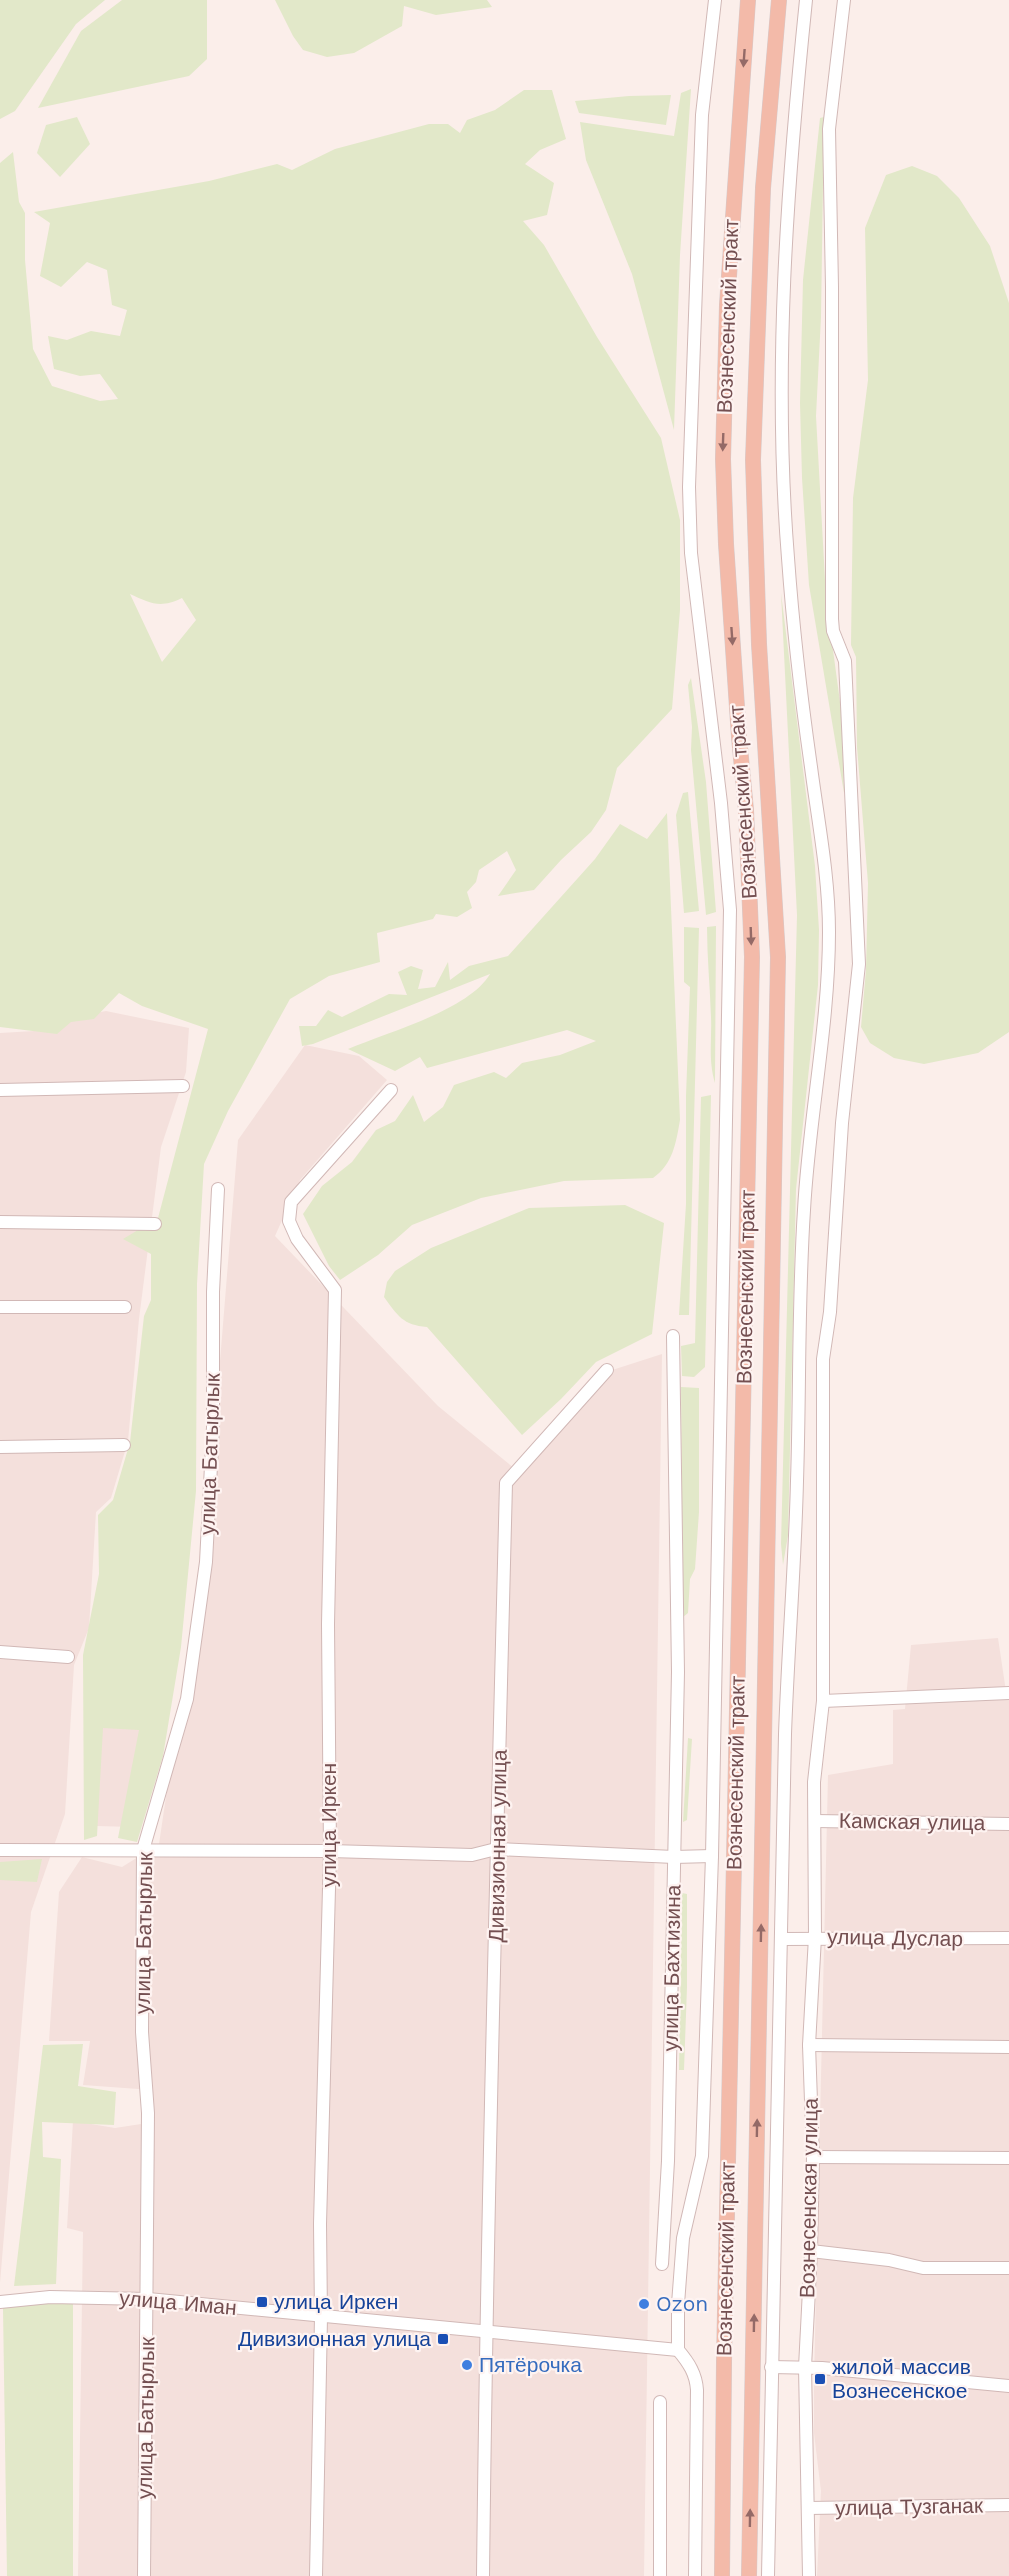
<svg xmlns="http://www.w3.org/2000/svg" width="1009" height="2576" viewBox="0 0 1009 2576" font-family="'Work Sans',sans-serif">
<rect width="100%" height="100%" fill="#fbeeea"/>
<g fill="#f4e0dc">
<polygon points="106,1011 189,1028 186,1072 161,1147 139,1319 128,1441 111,1498 96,1512 89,1628 74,1665 65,1814 31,1912 0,2283 0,1033 34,1031 53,1021"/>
<polygon points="305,1045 359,1056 387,1080 300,1180 275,1236 438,1406 520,1473 603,1373 662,1354 644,2576 78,2576 83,2232 67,2228 73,2121 115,2128 154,2122 152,2090 83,2085 90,2041 49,2041 59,1892 82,1857 122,1867 159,1844 207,1521 238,1140"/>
<polygon points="998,1638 1007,1698 1009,1699 1009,2576 817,2576 821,2491 814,2433 814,2379 828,1775 893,1764 893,1710 905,1709 911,1645"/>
<polygon points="93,1723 146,1727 134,1827 96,1826"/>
</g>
<g fill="#e2e8c9" fill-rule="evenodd">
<polygon points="0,0 105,0 76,24 15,111 0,119"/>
<polygon points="122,0 207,0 207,59 189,76 38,108 81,31"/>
<polygon points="275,0 487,0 492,7 436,15 404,6 402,26 354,53 327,57 303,50 293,36"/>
<polygon points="691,89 680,255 674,430 632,274 586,160 580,122 674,136 681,93"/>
<path d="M524,90H552L566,139L540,150L525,164L554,183L547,215L523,221L544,245L597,337L661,438L680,520V610L672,709L617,768L606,810L591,832L561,860L534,890L498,896L516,870L507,851L479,870L476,882L467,892L472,908L457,917L436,914L433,919L377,933L380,962L329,976L290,999L228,1111L204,1164L197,1284L196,1491L181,1647L163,1756L137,1842L118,1838L139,1730L103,1728L97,1836L84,1840L83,1655L99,1574L98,1515L113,1500L130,1442L144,1316L151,1300V1254L123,1239L158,1218L208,1029L142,1006L119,993L94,1019L71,1022L57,1034L0,1027V163L13,152L19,202L25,213V260L33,349L52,386L100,401L118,399L100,374L80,376L54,369L48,336L67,340L91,331L120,336L127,310L112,305L107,270L87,262L61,287L40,276L50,223L34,212L209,181L277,164L292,170L335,149L429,124H448L460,133L467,120L495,110ZM130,594C150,603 160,609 182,598L196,620L162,662Z"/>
<polygon points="671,95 666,125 579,113 575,101 629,96"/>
<polygon points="77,117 90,144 60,177 37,153 46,125"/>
<polygon points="824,117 821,317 816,416 826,598 842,717 844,793 809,585 802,478 800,403 803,280 820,118"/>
<polygon points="912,166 937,176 959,198 990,246 1009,303 1009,1032 978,1053 924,1064 894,1058 870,1043 861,1027 866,970 868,883 857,747 856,657 851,645 853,498 868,380 865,228 886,175"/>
<polygon points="781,593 815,866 819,930 818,985 796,1189 788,1535 783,1565 781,1544 797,915"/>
<polygon points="691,678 706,782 716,912 706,915 691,750 692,727 688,685"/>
<polygon points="688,792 699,911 684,913 676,815 683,793"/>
<path d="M667,813L680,1120C676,1143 673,1164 653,1178L564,1181L481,1198L412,1225L378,1255L340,1280L329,1266L303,1214L322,1186L352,1162L376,1130L395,1121L413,1095L424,1122L443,1107L454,1085L494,1072L506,1078L522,1063L560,1055L596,1041L567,1030L427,1068L420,1057L395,1071L348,1049C388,1032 469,1010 490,974L313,1044L302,1046L299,1026H316L328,1010L342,1017L389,994L407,995L398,972L411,966L423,970L418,989L435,987L448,962L450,980L469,966L508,956L595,859L620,824L647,839Z"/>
<path d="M716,926L715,1083C708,1060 712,1040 711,1017C710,987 707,957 707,927Z"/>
<polygon points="684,927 699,928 689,1315 679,1315 686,1204 686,1096 690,987 684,982"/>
<polygon points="711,1095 705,1367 694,1377 682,1376 681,1346 695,1343 701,1097"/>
<path d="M625,1205L664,1223L652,1334L596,1362L561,1399L522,1435L427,1327C403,1325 398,1316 384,1297L387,1282L395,1271L431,1248L529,1208Z"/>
<polygon points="681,1387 699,1388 699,1512 695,1569 690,1579 688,1613 683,1617"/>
<polygon points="688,1738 692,1739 687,1820 683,1822"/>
<polygon points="42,1859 37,1882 0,1880 0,1862"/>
<polygon points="682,1893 687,1894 687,1987 684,2070 679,2070"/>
<polygon points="83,2044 78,2086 116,2092 114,2125 42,2122 43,2157 61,2159 56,2284 14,2286 43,2045"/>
<polygon points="73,2300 73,2576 7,2576 3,2308 20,2303"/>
</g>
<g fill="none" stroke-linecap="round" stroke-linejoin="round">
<defs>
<g id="minor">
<polyline points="0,1090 183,1086"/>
<polyline points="0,1222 155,1224"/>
<polyline points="0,1307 125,1307"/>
<polyline points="0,1447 124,1445"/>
<polyline points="0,1652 68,1657"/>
<polyline points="823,1701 1009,1693"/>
<polyline points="815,1821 1009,1824"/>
<polyline points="0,1850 330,1851 472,1855 496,1849 674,1857 712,1856"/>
<polyline points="781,1939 1009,1938"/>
<polyline points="809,2045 1009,2047"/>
<polyline points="813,2157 1009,2158"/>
<polyline points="811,2251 889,2260 923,2268 1009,2268"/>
<polyline points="662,2264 668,2161 678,1672 673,1336"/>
<polyline points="0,2302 50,2297 148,2299 678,2350"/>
<polyline points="771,2367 822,2368 1009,2386"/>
<polyline points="808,2508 1009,2505"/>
<polyline points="144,2576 148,2113 142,2032 143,1850 187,1699 206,1562 213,1427 213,1292 218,1189"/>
<polyline points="316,2576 321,2317 320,2224 330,1851 328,1624 335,1290 297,1239 289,1221 291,1202 391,1090"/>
<path d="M483,2576C487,2212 497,1847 506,1483L607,1370"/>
<polyline points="660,2576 660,2402"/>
<path d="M695,2576L697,2390C696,2374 689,2363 678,2350V2304L683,2238L702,2156L712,1856L730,910L721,803L691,553L689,487L702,115L715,0"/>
<path d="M768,2576L785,1734C788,1649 795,1565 797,1481C800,1391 798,1300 804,1210C809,1117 829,1025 829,932C829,876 818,821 811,767C801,697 793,628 788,558C773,372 787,185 806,0"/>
<polyline points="809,2576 805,2367 811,2251 813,2157 809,2045 815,1937 814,1782 823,1701 823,1359 830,1312 842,1123 859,964 845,661 833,631 832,619 832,287 829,129 844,0"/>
</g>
<g id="major">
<polyline points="722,2576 724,2362 752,957 746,810 739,737 726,544 723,459 727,305 748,0"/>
<polyline points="749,2576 778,957 759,644 753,460 763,188 779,0"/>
</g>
</defs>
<use href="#minor" stroke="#d1b8b6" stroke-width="14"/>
<use href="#major" stroke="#d5cacb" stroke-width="16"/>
<use href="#minor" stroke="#fff" stroke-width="12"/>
<use href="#major" stroke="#f3baa9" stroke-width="15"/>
</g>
<defs><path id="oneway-solid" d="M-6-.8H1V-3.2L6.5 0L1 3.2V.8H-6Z" transform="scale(1.5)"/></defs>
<g fill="#946a67">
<use href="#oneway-solid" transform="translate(744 58) rotate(94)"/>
<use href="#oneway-solid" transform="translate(723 442) rotate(92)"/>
<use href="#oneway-solid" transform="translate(732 636) rotate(86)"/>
<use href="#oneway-solid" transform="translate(751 936) rotate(88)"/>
<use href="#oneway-solid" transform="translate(761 1933) rotate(-89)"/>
<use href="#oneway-solid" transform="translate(757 2128) rotate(-89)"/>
<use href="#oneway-solid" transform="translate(754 2323) rotate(-89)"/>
<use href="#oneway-solid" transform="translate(750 2518) rotate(-89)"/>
</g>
<g fill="#1a4fb4" stroke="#fef3f1" stroke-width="2">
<rect x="256" y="2296" width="12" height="12" rx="3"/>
<rect x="437" y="2333" width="12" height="12" rx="3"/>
<rect x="814" y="2373" width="12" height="12" rx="3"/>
</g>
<g fill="#3f7fe0" stroke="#fef3f1" stroke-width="2">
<circle cx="644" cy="2304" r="6"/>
<circle cx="467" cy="2365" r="6"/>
</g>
<g text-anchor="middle" stroke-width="4.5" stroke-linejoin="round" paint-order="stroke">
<g font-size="21" fill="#744f51" stroke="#fef3f1">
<text transform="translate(728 316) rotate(-88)" y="7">Вознесенский тракт</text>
<text transform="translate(743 802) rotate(-94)" y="7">Вознесенский тракт</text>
<text transform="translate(746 1287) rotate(-89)" y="7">Вознесенский тракт</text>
<text transform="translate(210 1454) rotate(-88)" y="7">улица Батырлык</text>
<text transform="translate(736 1773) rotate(-89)" y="7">Вознесенский тракт</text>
<text transform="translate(912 1822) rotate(1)" y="7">Камская улица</text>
<text transform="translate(329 1825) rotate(-90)" y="7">улица Иркен</text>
<text transform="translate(498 1846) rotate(-89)" y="7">Дивизионная улица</text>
<text transform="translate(144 1933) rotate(-89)" y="7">улица Батырлык</text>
<text transform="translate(895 1938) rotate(1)" y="7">улица Дуслар</text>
<text transform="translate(672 1968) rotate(-89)" y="7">улица Бахтизина</text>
<text transform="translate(809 2198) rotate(-89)" y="7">Вознесенская улица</text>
<text transform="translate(726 2259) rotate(-89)" y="7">Вознесенский тракт</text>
<text transform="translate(178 2303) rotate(5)" y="7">улица Иман</text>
<text transform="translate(146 2418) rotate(-89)" y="7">улица Батырлык</text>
<text transform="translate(909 2507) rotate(-1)" y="7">улица Тузганак</text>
</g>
<g font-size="21" fill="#164399" stroke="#fef3f1" text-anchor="start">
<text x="274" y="2309">улица Иркен</text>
<text x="431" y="2346" text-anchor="end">Дивизионная улица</text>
<text x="832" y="2374">жилой массив<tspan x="832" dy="24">Вознесенское</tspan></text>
</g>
<g font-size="21" fill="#366cbe" stroke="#fef3f1" text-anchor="start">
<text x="656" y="2311">Ozon</text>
<text x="479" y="2372">Пятёрочка</text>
</g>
</g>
</svg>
